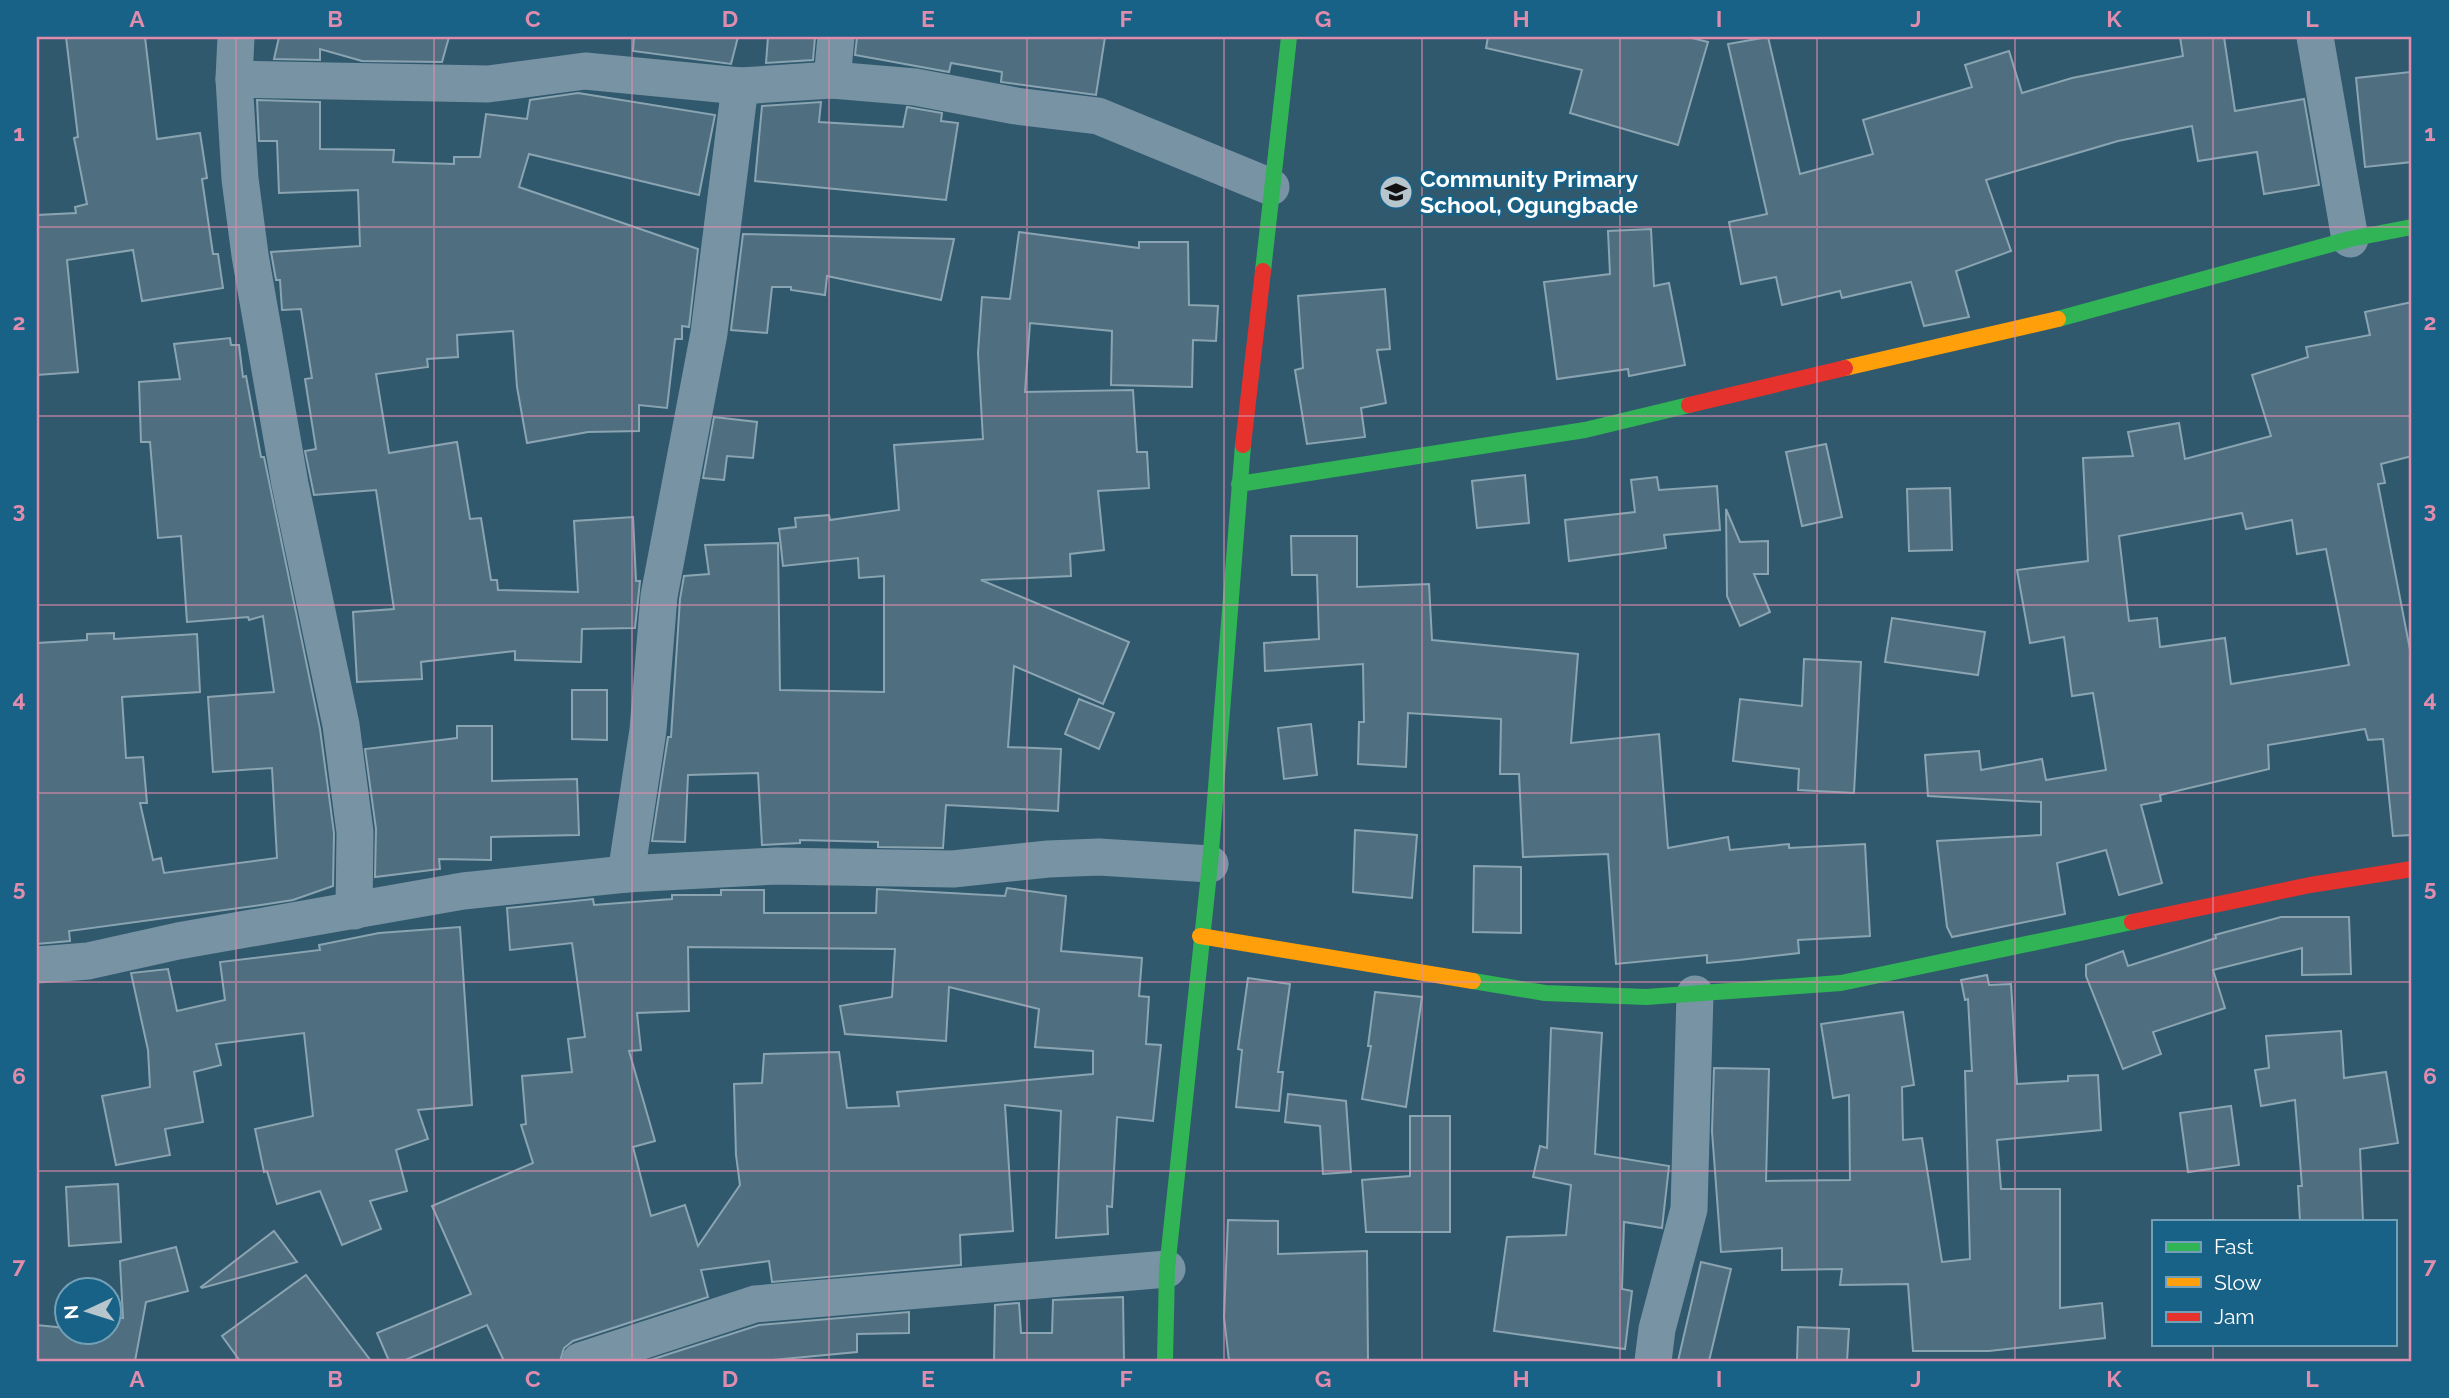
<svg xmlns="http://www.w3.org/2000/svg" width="2449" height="1398" viewBox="0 0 2449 1398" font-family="Raleway,sans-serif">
<rect width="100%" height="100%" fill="#31596e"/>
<g fill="#4f6f80" stroke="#8ba4b1" stroke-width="2" fill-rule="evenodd">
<polygon points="66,37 145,37 157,139 200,133 207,178 202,179 213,254 218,254 223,288 142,301 133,250 67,260 78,372 37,375 37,215 76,213 75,207 87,204 74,138 78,137"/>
<polygon points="279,37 449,37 442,62 362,61 320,49 320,60 274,59"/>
<polygon points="634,37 738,37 731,64 633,51"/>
<polygon points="768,37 815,37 813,60 766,63"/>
<polygon points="857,37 1105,37 1096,95 1001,82 1002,72 951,63 949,72 855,55"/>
<polygon points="1488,37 1688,37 1708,42 1678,145 1570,113 1582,70 1486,48"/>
<polygon points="1768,37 1800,174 1873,154 1863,120 1972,87 1965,65 2009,51 2022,93 2072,78 2183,56 2180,37 2224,37 2235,111 2304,99 2319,185 2264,194 2257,152 2198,161 2192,126 2118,141 1986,180 2011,251 1956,271 1969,317 1924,326 1911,282 1842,298 1840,291 1782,305 1776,277 1741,284 1729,222 1767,214 1728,44"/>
<polygon points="2410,72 2412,162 2365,167 2356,78"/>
<polygon points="578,93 715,115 699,195 529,154 519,187 698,249 689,327 682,326 682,339 675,339 667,408 639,405 639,431 588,432 527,443 517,387 513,331 457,335 458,357 427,359 428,367 376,374 389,453 457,442 470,519 481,518 491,580 497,580 498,590 578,592 574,521 633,517 636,581 640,581 635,628 582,629 581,662 515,660 515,651 421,662 422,679 357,682 353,612 394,609 376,490 314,495 305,451 316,449 305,379 312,378 301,309 282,310 280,280 276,280 271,252 360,246 358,190 279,193 277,141 259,141 257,100 320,102 320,149 394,150 393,162 454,164 454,157 480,157 486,114 527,119 530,100"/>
<polygon points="821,102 819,122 903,127 907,107 942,113 941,121 958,123 946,200 755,181 762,106"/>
<polygon points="1651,229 1654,286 1669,283 1685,365 1629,376 1628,369 1557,379 1544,282 1610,274 1608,231"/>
<polygon points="1019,232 1139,248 1139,242 1188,242 1189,305 1218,306 1216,341 1193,340 1192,387 1111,385 1112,331 1030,323 1025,392 1133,390 1137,452 1147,452 1149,488 1098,491 1104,550 1070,554 1071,576 981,580 1129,642 1103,704 1014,666 1008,747 1061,749 1058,811 946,805 943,848 878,847 878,842 800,840 800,843 762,845 758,773 688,775 685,842 652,841 668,737 671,737 680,599 684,576 709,574 705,545 778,543 780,690 884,692 884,576 859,578 858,558 783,566 779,529 796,527 795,518 829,515 830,520 899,510 894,445 983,439 978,353 982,297 1010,299"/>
<polygon points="743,234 954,239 941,300 827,276 825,295 791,290 791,287 772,287 767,333 731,330"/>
<polygon points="1385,289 1390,349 1377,350 1386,403 1361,408 1365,437 1307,444 1295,370 1303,368 1298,296"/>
<path d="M2412,302V456L2381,464L2385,483L2378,484L2412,660V835L2393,836L2383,739L2368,740L2365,729L2268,745L2269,769L2160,795L2161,801L2141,805L2162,883L2119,895L2106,850L2057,863L2065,914L1952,937L1947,927L1937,841L2041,835V802L1928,796L1925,755L1979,751L1981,770L2042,759L2046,780L2106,770L2093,693L2072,696L2064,637L2030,643L2017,570L2088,561L2083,458L2133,456L2128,432L2179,423L2185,459L2271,436L2252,375L2308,357L2306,347L2370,335L2365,312ZM2242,513L2246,529L2292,520L2297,554L2326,549L2349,665L2231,684L2225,638L2160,647L2157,618L2129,621L2119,536Z"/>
<polygon points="230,338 231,345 239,345 243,377 246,376 261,457 264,457 320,729 334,833 333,886 293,900 261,905 69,931 70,941 37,944 37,643 87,640 87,634 114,633 114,639 197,634 200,692 122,697 126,758 143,757 147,803 140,803 153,860 161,858 164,873 277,858 272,768 213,772 208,697 274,692 263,616 249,620 248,617 187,622 181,536 158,538 150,442 141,442 139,382 180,379 174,344"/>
<polygon points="714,417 757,422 753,458 727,456 724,480 703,478"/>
<polygon points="1826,444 1842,517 1802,526 1786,452"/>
<polygon points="1525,475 1529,523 1477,528 1472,481"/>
<polygon points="1657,477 1659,490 1717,486 1720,530 1664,535 1666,548 1569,561 1565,520 1635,512 1631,480"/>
<polygon points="1950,488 1952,550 1909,551 1907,489"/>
<polygon points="1726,509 1740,542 1768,541 1768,574 1754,574 1770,612 1740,626 1727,596"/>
<polygon points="1291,536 1357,536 1357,587 1429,584 1432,640 1578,654 1571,743 1659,734 1668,848 1728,837 1730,850 1789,844 1789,848 1865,844 1870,936 1798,940 1799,953 1739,960 1707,963 1707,955 1616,964 1608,854 1523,857 1519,774 1500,774 1501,719 1408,713 1406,767 1358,764 1359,722 1364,722 1363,664 1265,671 1264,643 1319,639 1317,575 1292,575"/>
<polygon points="1892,618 1985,632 1978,675 1885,662"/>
<polygon points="1804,659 1861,662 1854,793 1798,790 1799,769 1733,761 1740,699 1802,706"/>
<polygon points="572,690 607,690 607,740 572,739"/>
<polygon points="1079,699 1114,713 1099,749 1065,734"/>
<polygon points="1311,724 1317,775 1284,779 1278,728"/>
<polygon points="457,726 492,726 492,781 577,779 579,835 491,837 491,860 439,859 440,869 375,877 376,829 365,749 457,738"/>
<polygon points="1355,830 1417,835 1412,898 1353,892"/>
<polygon points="1474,866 1521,867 1521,933 1473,932"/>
<path d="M1007,888L1066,896L1061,951L1142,958L1139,996L1149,997L1146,1044L1161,1045L1153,1121L1117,1117L1112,1207L1107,1206L1108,1234L1056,1238L1061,1111L1005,1105L1013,1231L960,1235L961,1265L772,1282L769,1261L701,1270L708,1297L573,1341L564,1348L560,1361H504L487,1325L403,1361H389L377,1333L471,1294L432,1206L533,1163L521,1125L526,1124L522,1076L572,1072L568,1039L585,1037L572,943L510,950L507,908L593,899L594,905L672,899V895H721V890H764V913H876L877,889L1005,896ZM688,947L895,949L892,997L840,1006L845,1034L946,1041L949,987L1039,1009L1035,1047L1093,1051V1074L897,1092L899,1106L847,1108L839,1052L764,1054L762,1083L734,1084L736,1155L740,1185L698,1246L685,1205L651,1216L633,1147L655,1141L629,1051L641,1050L637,1013L689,1011Z"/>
<polygon points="2281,917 2349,917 2351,974 2302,975 2302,948 2213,970 2225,1008 2153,1032 2161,1054 2123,1069 2086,976 2086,965 2123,951 2128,966 2216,938 2215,935"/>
<polygon points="460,927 472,1105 418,1110 428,1139 396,1150 407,1191 370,1201 381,1229 342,1245 320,1191 277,1204 267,1171 264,1172 255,1129 313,1116 304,1033 216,1044 221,1065 194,1072 203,1122 165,1129 170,1155 116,1165 102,1096 150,1087 148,1050 131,973 168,969 177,1011 225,1000 220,962 320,950 319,945 379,933"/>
<polygon points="1987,975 1989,985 2011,984 2017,1084 2068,1081 2068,1076 2098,1075 2101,1130 1997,1140 2001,1189 2060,1189 2060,1308 2102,1303 2105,1338 1989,1351 1913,1351 1908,1284 1840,1285 1842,1269 1782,1270 1782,1248 1721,1252 1712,1131 1714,1068 1769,1069 1766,1181 1850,1180 1849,1095 1833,1098 1821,1024 1903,1012 1914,1085 1902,1087 1903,1140 1922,1138 1942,1262 1970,1259 1965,1071 1972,1071 1968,999 1965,1000 1961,980"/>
<polygon points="1248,978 1290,984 1278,1072 1283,1072 1279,1111 1236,1107 1242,1050 1238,1049"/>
<polygon points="1375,992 1422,997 1406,1107 1362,1099 1371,1046 1368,1046"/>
<polygon points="1551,1028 1602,1033 1595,1154 1669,1166 1662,1228 1624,1222 1622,1289 1632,1291 1625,1349 1494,1331 1507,1237 1566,1235 1571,1185 1533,1177 1540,1146 1547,1148"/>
<polygon points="2341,1031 2344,1078 2386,1072 2398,1143 2360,1149 2363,1221 2300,1221 2298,1186 2302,1186 2295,1100 2261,1106 2255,1070 2269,1068 2266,1036"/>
<polygon points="1288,1094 1346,1101 1351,1172 1323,1174 1320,1126 1285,1122"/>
<polygon points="2231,1106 2239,1165 2188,1172 2180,1113"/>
<polygon points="1410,1116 1450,1116 1450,1232 1366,1232 1362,1180 1410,1176"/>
<polygon points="118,1184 121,1242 69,1246 66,1187"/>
<polygon points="1228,1220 1278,1221 1278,1254 1367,1251 1368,1361 1229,1361 1224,1317"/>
<polygon points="274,1231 297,1262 202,1288 201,1287"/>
<polygon points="176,1247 188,1291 146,1302 135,1361 37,1361 37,1325 66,1328 66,1332 108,1332 108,1316 123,1318 120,1261"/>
<polygon points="1701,1262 1731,1269 1709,1361 1678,1361"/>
<polygon points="306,1275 371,1361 240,1361 222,1336"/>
<polygon points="1123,1297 1124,1361 994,1361 995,1305 1019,1303 1021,1333 1052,1333 1053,1300"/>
<polygon points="909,1312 909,1333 857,1334 857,1352 762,1361 647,1361 759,1325"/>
<polygon points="1798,1327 1849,1329 1847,1361 1797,1361"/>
</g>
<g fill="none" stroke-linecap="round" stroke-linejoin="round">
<g stroke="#7894a4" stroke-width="37">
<polyline points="236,37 234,79 240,179 250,255 290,484 341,725 355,832 354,911"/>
<polyline points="2315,37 2350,239"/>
<polyline points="234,79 488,84 585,71 740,86 832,80 915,87 1016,106 1098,116 1271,187"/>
<polyline points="832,80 836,37"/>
<polyline points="626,874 648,730 659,596 709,333 740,86"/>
<polyline points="37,965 88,961 178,941 463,891 626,874 776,866 953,869 1048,859 1099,857 1210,864"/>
<polyline points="580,1361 755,1304 1167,1269"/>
<polyline points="1653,1361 1657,1329 1689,1209 1695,994"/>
</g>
<g stroke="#30b455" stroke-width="16">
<polyline points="1263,271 1289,37"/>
<polyline points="2058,319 2350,239 2412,227"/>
<polyline points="1239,484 1585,430 1689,405"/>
<polyline points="1473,981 1545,993 1646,997 1841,983 2132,922"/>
<polyline points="1165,1361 1167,1269 1210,864 1243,445"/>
</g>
<g stroke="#ff9f0a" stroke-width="16">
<polyline points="1845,368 2058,319"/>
<polyline points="1200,936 1473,981"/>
</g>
<g stroke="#e5322d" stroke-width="16">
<polyline points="1689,405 1845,368"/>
<polyline points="1243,445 1263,271"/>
<polyline points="2132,922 2310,885 2412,869"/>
</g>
</g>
<path fill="none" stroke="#e08cad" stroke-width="2" stroke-opacity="0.55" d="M236,37V1361M434,37V1361M632,37V1361M829,37V1361M1027,37V1361M1224,37V1361M1422,37V1361M1620,37V1361M1817,37V1361M2015,37V1361M2213,37V1221M37,227H2412M37,416H2412M37,605H2412M37,793H2412M37,982H2412M37,1171H2412M2213,1344V1361"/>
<defs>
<symbol id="school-disc" viewBox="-11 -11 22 22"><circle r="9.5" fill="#b7c5cc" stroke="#186187"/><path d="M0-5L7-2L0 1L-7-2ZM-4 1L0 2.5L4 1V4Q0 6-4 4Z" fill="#111"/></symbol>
</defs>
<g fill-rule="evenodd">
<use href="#school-disc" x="1377" y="173" width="38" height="38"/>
</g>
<g text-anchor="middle" stroke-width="5" stroke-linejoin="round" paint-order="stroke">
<g font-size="23" font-weight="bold" fill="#fff" stroke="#186187" text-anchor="start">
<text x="1420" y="187">Community Primary<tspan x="1420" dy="26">School, Ogungbade</tspan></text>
</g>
</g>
<rect width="2449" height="1398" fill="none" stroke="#186187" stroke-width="77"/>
<rect x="2152" y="1220" width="245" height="126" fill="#186187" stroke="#74a0b7" stroke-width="2"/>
<rect x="2166" y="1242" width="35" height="10" fill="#30b455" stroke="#74a0b7" stroke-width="2"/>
<text x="2214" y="1254" font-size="21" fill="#ffffff">Fast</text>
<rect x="2166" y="1277" width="35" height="10" fill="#ff9f0a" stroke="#74a0b7" stroke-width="2"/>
<text x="2214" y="1290" font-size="21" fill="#ffffff">Slow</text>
<rect x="2166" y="1312" width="35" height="10" fill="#e5322d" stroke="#74a0b7" stroke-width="2"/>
<text x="2214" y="1324" font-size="21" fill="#ffffff">Jam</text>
<g transform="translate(88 1311) rotate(266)"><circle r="33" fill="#186187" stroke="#74a0b7" stroke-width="2"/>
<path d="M0-5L12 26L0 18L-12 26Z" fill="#b7c5cc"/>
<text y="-10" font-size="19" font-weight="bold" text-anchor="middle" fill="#ffffff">N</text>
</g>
<rect x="38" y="38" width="2372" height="1322" fill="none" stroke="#e08cad" stroke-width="2.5"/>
<g font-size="23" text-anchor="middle" font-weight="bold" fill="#e08cad">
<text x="137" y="27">A</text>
<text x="335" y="27">B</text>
<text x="533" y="27">C</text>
<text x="730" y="27">D</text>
<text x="928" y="27">E</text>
<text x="1126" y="27">F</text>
<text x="1323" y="27">G</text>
<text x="1521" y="27">H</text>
<text x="1719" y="27">I</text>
<text x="1916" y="27">J</text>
<text x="2114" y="27">K</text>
<text x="2312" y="27">L</text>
<text x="19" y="141">1</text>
<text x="2430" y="141">1</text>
<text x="19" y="330">2</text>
<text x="2430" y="330">2</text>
<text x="19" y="518">3</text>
<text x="2430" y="518">3</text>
<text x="19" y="707">4</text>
<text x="2430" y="707">4</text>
<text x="19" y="896">5</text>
<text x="2430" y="896">5</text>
<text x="19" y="1084">6</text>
<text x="2430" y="1084">6</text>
<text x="19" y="1273">7</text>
<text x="2430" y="1273">7</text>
<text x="137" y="1387">A</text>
<text x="335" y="1387">B</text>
<text x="533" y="1387">C</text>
<text x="730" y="1387">D</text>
<text x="928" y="1387">E</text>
<text x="1126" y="1387">F</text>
<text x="1323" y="1387">G</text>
<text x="1521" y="1387">H</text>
<text x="1719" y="1387">I</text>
<text x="1916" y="1387">J</text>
<text x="2114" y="1387">K</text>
<text x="2312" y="1387">L</text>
</g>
</svg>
